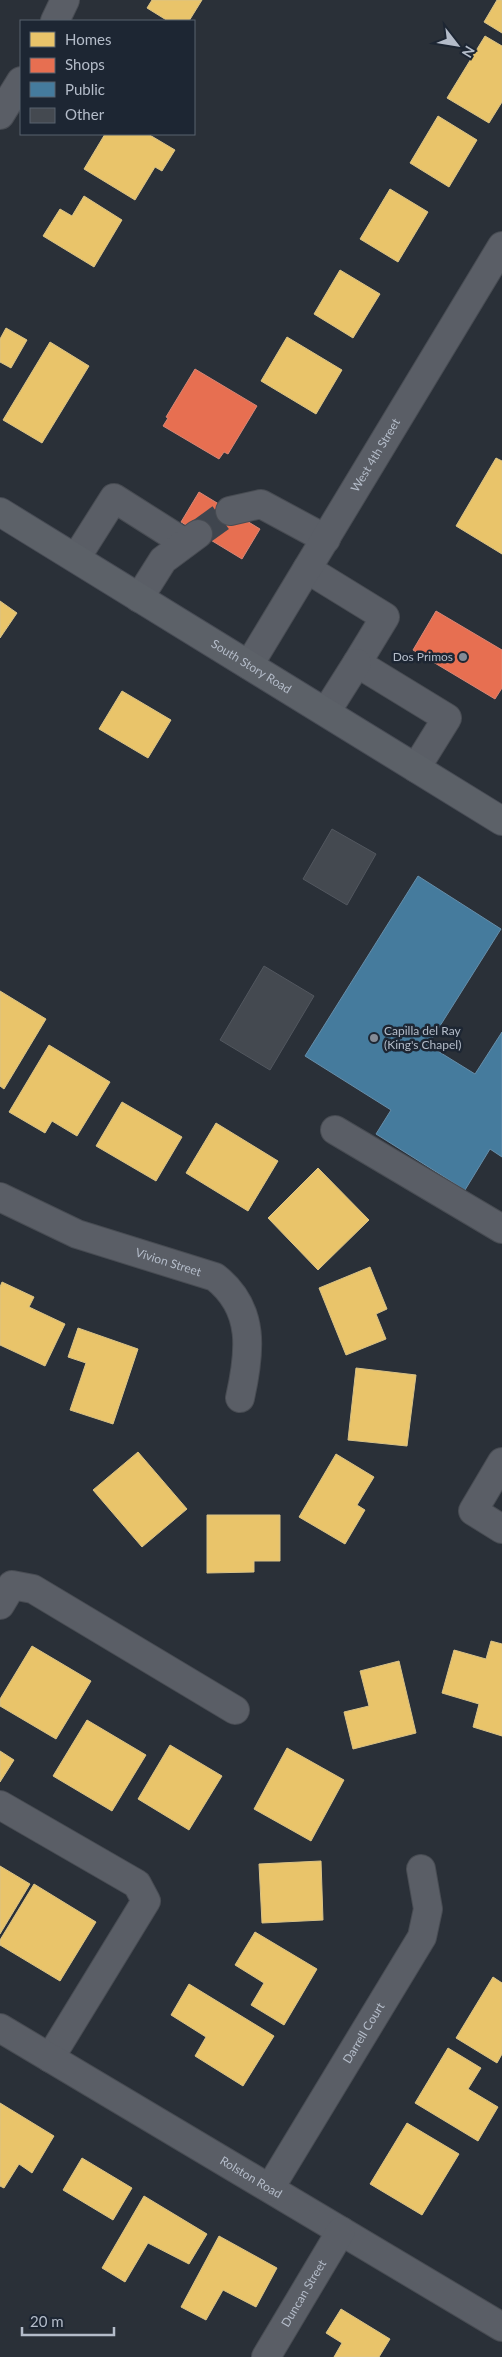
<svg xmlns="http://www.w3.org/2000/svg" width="502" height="2357" viewBox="0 0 502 2357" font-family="Lato,sans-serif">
<rect width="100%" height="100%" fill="#2a3038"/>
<g fill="#e9c46a" stroke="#d9c286">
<polygon points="152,0 202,0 189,21 168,21 147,8"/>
<polygon points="497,0 502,0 502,33 484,22"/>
<polygon points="485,36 502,46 502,102 489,123 447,98"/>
<polygon points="438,116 477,140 449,187 410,163"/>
<polygon points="105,134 148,134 175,150 162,171 155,167 135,200 84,169"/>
<polygon points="390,189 428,212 398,262 360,239"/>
<polygon points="84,196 122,220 94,267 43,236 60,209 72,216"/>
<polygon points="340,270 380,294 353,338 314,314"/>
<polygon points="6,328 27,340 11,368 0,362 0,339"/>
<polygon points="287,337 342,370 316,414 261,381"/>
<polygon points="50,342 89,366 42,443 3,420"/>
<polygon points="496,458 502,461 502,554 456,526"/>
<polygon points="0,601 17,613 0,638"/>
<polygon points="122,691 171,720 148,758 99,729"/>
<polygon points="0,991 46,1019 4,1089 0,1086"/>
<polygon points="49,1045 110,1082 77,1136 52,1121 45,1133 9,1112"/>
<polygon points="122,1102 182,1137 156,1181 96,1146"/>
<polygon points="216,1123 278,1161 248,1211 186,1173"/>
<polygon points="318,1168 369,1220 318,1270 268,1218"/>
<polygon points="370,1267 387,1309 376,1314 386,1339 346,1355 319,1288"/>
<polygon points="2,1282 34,1297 29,1307 65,1324 45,1366 0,1345 0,1287"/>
<polygon points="78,1328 138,1349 113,1424 70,1410 86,1363 68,1357"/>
<polygon points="356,1368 416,1375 407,1446 348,1440"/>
<polygon points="138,1452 187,1509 142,1547 93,1490"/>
<polygon points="336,1454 374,1477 357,1505 365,1510 345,1544 299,1517"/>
<polygon points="207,1515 280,1515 280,1561 254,1561 254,1572 207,1573"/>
<polygon points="491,1641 502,1644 502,1736 473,1727 479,1704 442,1693 454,1650 486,1659"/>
<polygon points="32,1646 91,1681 56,1739 0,1706 0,1699"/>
<polygon points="399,1661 416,1733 353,1749 344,1712 369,1706 360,1671"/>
<polygon points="87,1720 146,1755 112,1811 53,1776"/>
<polygon points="170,1745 222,1776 189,1830 138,1799"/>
<polygon points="287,1748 344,1780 311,1841 254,1809"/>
<polygon points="0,1751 14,1760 0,1782"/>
<polygon points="321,1861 323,1920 262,1923 259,1864"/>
<polygon points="0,1866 30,1884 0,1934"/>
<polygon points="34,1884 96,1922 60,1981 0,1945 0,1940"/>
<polygon points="255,1932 317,1969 284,2025 251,2005 264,1983 235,1965"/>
<polygon points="493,1977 502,1983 502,2054 497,2063 456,2038"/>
<polygon points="189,1984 274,2036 243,2086 195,2056 206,2037 171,2015"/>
<polygon points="448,2048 481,2068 468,2089 498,2107 478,2141 415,2103"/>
<polygon points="0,2103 54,2136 32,2173 19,2164 4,2188 0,2186"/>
<polygon points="407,2123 459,2154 422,2215 370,2184"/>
<polygon points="82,2158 132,2188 113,2220 63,2190"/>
<polygon points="144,2196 207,2234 189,2264 148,2243 125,2282 102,2268"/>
<polygon points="219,2236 277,2268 256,2307 223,2290 206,2320 181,2307"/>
<polygon points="341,2309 390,2339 379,2357 334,2357 342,2343 326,2333"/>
</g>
<g fill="#e76f51" stroke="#d88675">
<polygon points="195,369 257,406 228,454 224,452 219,459 163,426 168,418 166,417"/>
<polygon points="199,492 260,529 242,559 181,522"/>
<polygon points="436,611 502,650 502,688 495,699 413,650"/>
</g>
<polygon fill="#457b9d" stroke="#668eaa" points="418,876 501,929 428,1045 475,1074 502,1032 502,1157 490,1149 465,1190 376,1134 391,1110 305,1056"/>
<g fill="#444950" stroke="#52575f">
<polygon points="332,829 376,854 347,905 303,879"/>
<polygon points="264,966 314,996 270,1070 220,1040"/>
</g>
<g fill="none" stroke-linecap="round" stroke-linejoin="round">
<polyline stroke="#3f454e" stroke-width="28" stroke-dasharray="28 14" stroke-linecap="butt" points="198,534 230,511"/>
<defs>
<g id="minor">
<polyline points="55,21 65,0"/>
<polyline points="0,115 21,81"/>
<polyline points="230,511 261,504 326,539"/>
<polyline points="76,558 114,498 185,543"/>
<polyline points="307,569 385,617 357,663 447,718 416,768"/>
<polyline points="139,598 163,560 198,534"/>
<path id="s1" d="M249,665L502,246"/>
<polyline points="326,712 357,663"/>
<polyline points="335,1130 502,1229"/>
<path id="s2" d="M0,1197L77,1234L215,1277C256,1309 250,1353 240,1398"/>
<polyline points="502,1462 473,1511 502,1529"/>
<polyline points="0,1605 12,1585 33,1589 235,1710"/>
<polyline points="0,1805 137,1884 146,1901 50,2058"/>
<path id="s3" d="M0,2028L502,2327"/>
<path id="s4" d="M270,2188L422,1937L428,1909L421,1869"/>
<path id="s5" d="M266,2357L341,2231"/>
</g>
<g id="major">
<path id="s6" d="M0,512L502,821"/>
</g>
</defs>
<use href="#minor" stroke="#484c53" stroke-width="30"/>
<use href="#major" stroke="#484c55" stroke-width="30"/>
<use href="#minor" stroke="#5a5e66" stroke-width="28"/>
<use href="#major" stroke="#5c6168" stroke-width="28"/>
</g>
<g fill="#848b96" stroke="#1d2633" stroke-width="2">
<circle cx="463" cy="657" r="5"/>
<circle cx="374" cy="1038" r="5"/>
</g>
<g text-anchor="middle" stroke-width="5" stroke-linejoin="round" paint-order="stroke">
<g font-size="12" fill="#b4bcc9" stroke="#1d2633">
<text dy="4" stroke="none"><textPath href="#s1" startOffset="245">West 4th Street</textPath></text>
<text dy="4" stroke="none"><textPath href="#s6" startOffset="295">South Story Road</textPath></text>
<text dy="4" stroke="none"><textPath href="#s2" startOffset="181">Vivion Street</textPath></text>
<text dy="4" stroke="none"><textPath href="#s4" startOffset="181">Darrell Court</textPath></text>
<text dy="4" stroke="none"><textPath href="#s3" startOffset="292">Rolston Road</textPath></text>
<text dy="4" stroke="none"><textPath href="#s5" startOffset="74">Duncan Street</textPath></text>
</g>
<g font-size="12" fill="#b4bcc9" stroke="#1d2633" text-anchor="end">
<text x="453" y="661">Dos Primos</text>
<text x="384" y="1035" text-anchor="start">Capilla del Ray<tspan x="384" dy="14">(King's Chapel)</tspan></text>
</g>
</g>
<rect x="20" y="20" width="175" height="115" fill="#1d2633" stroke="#59626f"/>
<rect x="30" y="32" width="25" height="15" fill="#e9c46a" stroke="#59626f"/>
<text x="65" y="45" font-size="15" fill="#b4bcc9">Homes</text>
<rect x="30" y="58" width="25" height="15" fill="#e76f51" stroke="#59626f"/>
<text x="65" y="70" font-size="15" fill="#b4bcc9">Shops</text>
<rect x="30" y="82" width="25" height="15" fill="#457b9d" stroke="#59626f"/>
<text x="65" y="95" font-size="15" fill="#b4bcc9">Public</text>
<rect x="30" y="108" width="25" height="15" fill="#444950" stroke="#59626f"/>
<text x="65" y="120" font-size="15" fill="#b4bcc9">Other</text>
<g transform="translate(457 45) rotate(121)" stroke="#1d2633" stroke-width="4" paint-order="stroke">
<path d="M0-4L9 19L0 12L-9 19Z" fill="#b4bcc9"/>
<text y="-8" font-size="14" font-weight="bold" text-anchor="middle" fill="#b4bcc9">N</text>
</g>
<path d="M22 2327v8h92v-8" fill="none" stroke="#b4bcc9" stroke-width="2.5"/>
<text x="30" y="2327" font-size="15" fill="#b4bcc9" stroke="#1d2633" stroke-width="4" paint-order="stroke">20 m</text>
</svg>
